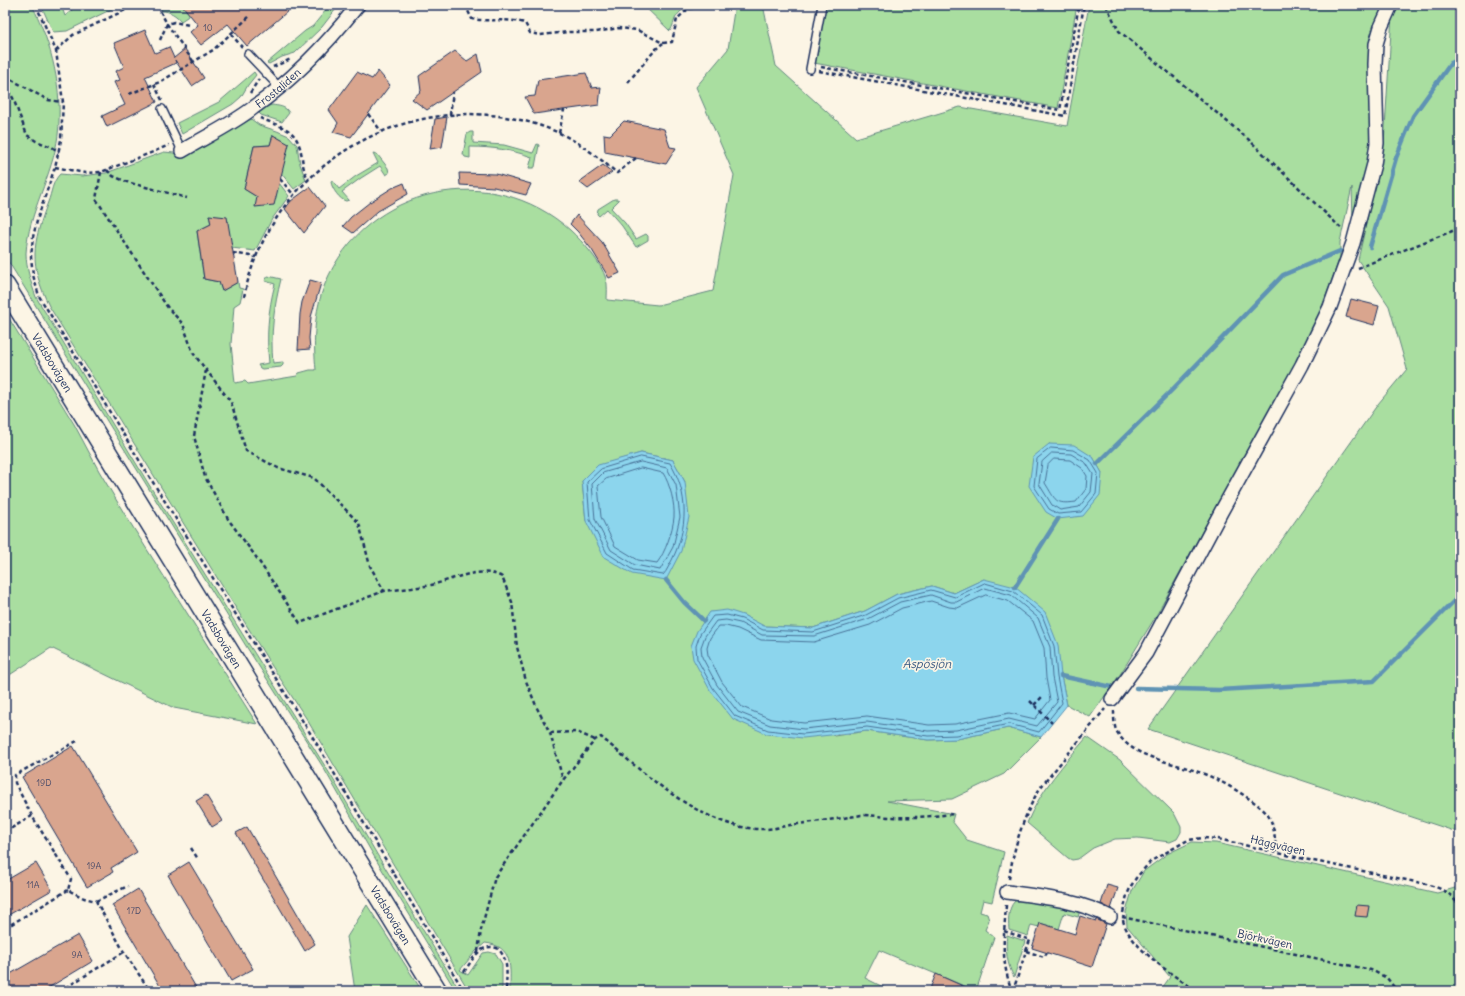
<svg xmlns="http://www.w3.org/2000/svg" width="1465" height="996" viewBox="0 0 1465 996" font-family="Delius,sans-serif">
<rect width="100%" height="100%" fill="#fcf5e5"/>
<filter id="ink" filterUnits="userSpaceOnUse"><feTurbulence type="fractalNoise" baseFrequency=".025" numOctaves="2"/><feDisplacementMap in="SourceGraphic" scale="8" xChannelSelector="R" yChannelSelector="G"/><feConvolveMatrix kernelMatrix="1 2 1 2 8 2 1 2 1" color-interpolation-filters="sRGB"/></filter>
<g filter="url(#ink)">
<g fill="#a9dea0" stroke="#62867f" fill-rule="evenodd">
<path d="M5,5H32C52,45 63,89 58,135C53,175 28,213 26,253C26,268 31,283 36,297L148,483L330,774L378,856L460,991H456L375,858L323,767L246,646L5,256Z"/>
<polygon points="41,5 61,5 65,16 72,10 71,5 120,5 67,31 53,32"/>
<path d="M159,5H205L181,21C176,15 170,11 162,11Z"/>
<polygon points="330,5 339,5 322,27 295,53 282,57 269,64 267,63 305,31 313,26"/>
<path d="M643,5H696C687,7 679,10 675,19C673,24 673,26 670,31Z"/>
<path d="M735,5H763L776,66L856,138L960,107L1067,126L1089,5H1385L1370,39V96L1372,145L1353,221L1352,187L1340,242V257L1317,321L1266,422L1215,508L1156,616L1121,673L1090,717L1067,705L1061,676L984,579L954,593L932,586L897,594L865,611L813,628L763,626L743,615L834,736L867,731L928,740L957,739L1008,728L1041,737L1004,774L952,799L887,801L954,814L952,821L967,840L1004,852L992,902L983,900L980,912L987,914L989,920L985,930L994,937L976,991L879,950L865,978L891,991H510C510,968 514,946 485,943L476,951L460,970L468,975L483,953L489,952L496,954L502,964V991H469L306,718L268,660L49,306C29,263 32,245 48,202C52,192 52,182 60,174L82,176L106,173L164,152L174,153L180,158L186,157L251,119L259,125L277,131L289,136L297,145L300,164L306,180L294,189L281,173L288,144L273,135L270,145L254,146L244,189L257,197L279,183L289,196L272,219L255,251L232,248L209,215L211,224L197,231L204,279L219,282L222,291L238,282L239,288L243,289L240,302L234,306L231,344L235,383L245,381L248,384L297,376L299,373L310,370H316C313,340 314,312 325,284C366,185 492,160 570,230C583,242 601,262 606,279C608,285 607,294 607,300L658,305L713,291L734,175L696,87L728,49ZM1049,444L1093,457L1102,473ZM641,453L673,460L685,482L586,521L582,481L598,466Z"/>
<polygon points="824,5 1077,5 1058,108 814,63"/>
<polygon points="1400,5 1460,5 1460,833 1148,729 1378,404 1407,369 1389,306 1358,260 1384,144 1392,15"/>
<polygon points="254,72 256,75 248,85 241,97 233,104 182,134 177,123 219,102"/>
<path d="M272,105C278,106 286,106 289,113L282,122L261,115L259,113L265,107Z"/>
<path d="M470,132H473V143L504,145L533,153L537,144L539,145L535,167L533,168H529L532,157C512,150 492,147 470,147V158L465,157L463,154L467,134Z"/>
<path d="M373,153L377,154L388,168L389,173L386,175L380,166L361,178L342,192L349,200L346,201C340,200 332,189 331,182L332,180L339,189L356,176L378,163Z"/>
<polygon points="614,199 617,199 619,200 611,208 625,223 636,239 646,234 648,236 648,240 636,247 622,226 607,209 599,216 597,214 598,209"/>
<path d="M268,276L281,279C274,307 270,334 273,363L283,362V365L281,367L262,369L260,368L258,365L269,363C266,336 268,310 275,284L265,281Z"/>
<polygon points="5,312 74,424 99,471 124,513 257,724 174,708 51,648 5,678"/>
<path d="M1087,737L1120,760L1174,813L1181,827V832L1177,839L1170,842L1138,838L1115,839L1093,848L1078,859L1072,860L1068,858L1027,823C1041,789 1064,764 1087,737Z"/>
<polygon points="1192,842 1216,843 1437,893 1455,888 1460,883 1460,991 1160,991 1170,977 1127,926 1126,912 1132,891 1144,871 1167,854"/>
<path d="M1018,899L1080,910L1078,917L1064,913L1059,929L1040,923L1039,927L1031,925L1028,936L1009,930C1008,919 1008,904 1018,899Z"/>
<polygon points="367,905 422,991 355,991 347,937"/>
<path d="M1007,935L1025,941L1014,977C1007,965 1005,949 1007,935Z"/>
</g>
<g fill="#8cd5ed" stroke="#5f93b4">
<polygon points="1049,444 1074,445 1093,457 1102,473 1100,495 1083,516 1058,519 1046,512 1029,486 1033,457"/>
<polygon points="641,453 673,460 685,482 689,517 681,551 666,580 632,574 604,557 586,521 582,481 598,465"/>
<polygon points="984,579 1015,587 1045,612 1058,645 1061,676 1067,705 1041,737 1008,728 957,739 928,740 867,731 803,738 767,734 733,719 710,690 693,659 691,646 697,631 710,612 727,610 743,615 764,626 813,628 865,611 897,594 932,586 954,593"/>
</g>
<g fill="none" stroke-linecap="round" stroke-linejoin="round">
<g stroke="#487197" stroke-width="1">
<polygon points="1051,448 1073,450 1090,460 1098,473 1096,494 1081,512 1058,514 1049,509 1034,486 1037,459"/>
<polygon points="1052,453 1071,454 1086,463 1093,474 1091,492 1079,507 1060,510 1052,505 1039,484 1042,462"/>
<path d="M641,457L670,463C689,494 688,528 672,560C669,565 667,571 663,575L633,570L607,553L590,520L587,482L601,469Z"/>
<path d="M1054,459L1070,460L1082,468L1087,476L1086,489L1076,502C1054,505 1056,500 1045,483L1048,465Z"/>
<polygon points="641,462 667,468 676,485 680,517 673,547 660,570 635,565 611,550 595,519 592,484 603,473"/>
<path d="M641,468L663,473C670,484 675,504 674,517C673,530 665,553 657,563L638,560L615,546L601,517L598,486L606,479Z"/>
<polygon points="985,583 1013,591 1042,615 1054,646 1057,677 1062,703 1039,732 1009,724 957,735 928,736 867,727 803,734 768,730 735,716 713,688 697,659 696,646 700,634 713,616 727,615 742,619 763,630 813,632 866,615 898,598 931,590 955,597"/>
<polygon points="985,588 1011,595 1038,618 1050,647 1052,677 1057,702 1037,726 1009,719 956,730 928,731 867,722 804,729 770,725 738,712 717,685 702,657 701,647 705,636 716,621 726,620 740,623 762,635 814,636 868,619 900,602 931,595 951,602 956,602"/>
<polygon points="986,595 1008,601 1033,621 1044,648 1046,678 1050,700 1035,719 1009,713 955,724 929,725 867,716 804,723 771,719 742,707 722,682 708,655 707,648 710,638 719,626 726,626 738,629 761,640 814,642 870,625 902,608 931,601 949,607 957,608"/>
</g>
<g stroke="#5f93b4" stroke-width="4.5">
<polyline points="1370,247 1396,158 1413,116 1451,63 1460,59"/>
<polyline points="1097,464 1172,390 1283,275 1340,251"/>
<polyline points="666,580 684,602 704,621"/>
<polyline points="1015,587 1058,519"/>
<polyline points="1061,676 1112,687"/>
<polyline points="1136,688 1219,690 1374,681 1460,595"/>
</g>
</g>
<g fill="#d9a58e" stroke="#1b2f5e">
<polygon points="182,5 295,5 247,46 228,24 201,45 190,32 198,25"/>
<polygon points="145,30 155,53 169,47 174,58 185,49 204,78 192,86 175,60 176,63 145,77 157,102 107,127 102,116 125,105 114,82 120,80 116,71 124,67 114,43"/>
<polygon points="455,51 467,61 478,54 482,72 427,110 412,99 421,91 419,76"/>
<polygon points="378,71 390,85 351,137 333,132 338,123 329,110 357,72 372,79"/>
<polygon points="586,73 592,88 601,87 599,105 534,114 525,97 535,96 538,80"/>
<polygon points="447,117 442,147 430,149 435,119"/>
<polygon points="624,121 664,129 670,147 676,148 666,164 605,152 604,134 610,135"/>
<polygon points="273,135 289,144 274,205 255,207 257,197 244,189 254,146 270,145"/>
<polygon points="603,165 612,172 588,189 579,182"/>
<polygon points="459,173 496,174 531,184 526,195 494,187 460,185"/>
<polygon points="404,183 408,194 378,211 353,233 343,226 351,217 370,202 392,188"/>
<polygon points="310,187 325,206 304,233 285,209 291,201"/>
<polygon points="209,215 227,217 238,282 222,291 219,282 204,279 197,231 211,224"/>
<polygon points="577,215 602,242 620,273 609,278 592,250 578,232 570,224"/>
<polygon points="310,280 321,283 311,317 309,338 310,349 298,350 300,314 302,302"/>
<polygon points="1351,299 1379,306 1374,325 1346,317"/>
<polygon points="73,746 137,852 111,868 113,872 87,887 22,777"/>
<polygon points="206,795 222,821 212,827 196,801"/>
<polygon points="247,827 315,944 305,951 236,833"/>
<polygon points="189,862 253,969 231,981 168,875"/>
<polygon points="36,863 52,890 5,917 5,881"/>
<polygon points="1107,885 1118,888 1111,909 1101,904"/>
<polygon points="138,889 198,991 163,991 112,905"/>
<polygon points="1357,905 1369,906 1367,917 1355,916"/>
<polygon points="1080,916 1096,921 1096,919 1106,924 1092,967 1032,948 1040,923 1075,934"/>
<polygon points="78,935 93,961 43,991 5,991 5,977"/>
<polygon points="936,974 974,991 929,991"/>
</g>
<g fill="none" stroke-linecap="round" stroke-linejoin="round">
<defs>
<g id="service">
<polyline points="248,54 280,88"/>
<polyline points="810,69 822,5"/>
<polyline points="162,109 182,151"/>
</g>
<g id="minor">
<path id="s1" d="M182,151C205,137 231,125 253,108C293,80 327,44 358,5"/>
<polyline points="1112,699 1146,653 1221,512 1302,365 1330,307 1353,243 1374,164 1377,143 1375,64 1376,44 1381,27 1391,5"/>
<path d="M1007,892C1042,897 1078,900 1110,917"/>
</g>
<g id="secondary">
<path id="s2" d="M5,286L437,991"/>
</g>
</defs>
<use href="#service" stroke="#1b2f5e" stroke-width="10"/>
<use href="#minor" stroke="#1b2f5e" stroke-width="16"/>
<use href="#secondary" stroke="#1b2f5e" stroke-width="22"/>
<g stroke="#1b2f5e" stroke-width="2.5" stroke-dasharray="4 3" stroke-linecap="butt">
<polyline points="36,5 56,51 63,102 61,140 55,167 38,217 33,237 31,257 33,275 39,296 144,468 312,736 464,991"/>
<polyline points="157,5 167,24 193,61"/>
<path d="M465,5L472,19C490,22 508,18 525,23L530,33L540,35L569,32H596L619,28L637,30L663,43L672,42L677,19L688,9L705,5"/>
<polyline points="1106,5 1119,31 1248,139 1343,230"/>
<polyline points="231,34 242,47"/>
<polyline points="160,40 167,24 174,22 189,25"/>
<polyline points="56,51 73,35 136,5"/>
<polyline points="273,67 291,59"/>
<polyline points="821,67 1060,110 1079,5"/>
<polyline points="819,71 1065,116 1084,5"/>
<polyline points="5,76 48,100 63,102"/>
<polyline points="628,82 656,49 663,43"/>
<polyline points="5,84 13,98 27,135 36,141 52,147 59,152"/>
<polyline points="154,84 162,100"/>
<polyline points="250,93 259,79"/>
<polyline points="129,94 160,82 213,50 250,16"/>
<polyline points="368,114 381,131"/>
<polyline points="450,115 453,92"/>
<path d="M260,118C285,129 298,128 302,158C303,165 304,174 309,179"/>
<polyline points="559,133 564,110"/>
<polyline points="55,167 85,173 101,172 153,152 169,145"/>
<polyline points="107,170 113,176 127,182 187,198"/>
<path d="M101,172L96,199L168,308L183,324L193,353L231,402L246,451L278,468L314,478L359,523L370,566L384,591C400,589 416,588 431,585C453,580 480,565 502,577L512,602L517,647L526,681L537,708L550,733L563,780"/>
<polyline points="280,179 293,194"/>
<polyline points="233,253 256,257"/>
<polyline points="1358,268 1460,228"/>
<path d="M244,297C272,157 426,76 557,132C580,142 599,158 617,173L636,158"/>
<polyline points="206,370 194,436 205,477 228,519 256,557 300,623 384,591"/>
<polyline points="1030,701 1052,723"/>
<polyline points="1034,705 1043,696"/>
<path d="M1114,711C1114,717 1114,725 1116,730C1130,758 1170,761 1196,771C1214,777 1232,787 1248,798C1257,804 1267,811 1271,821C1275,831 1275,841 1276,852"/>
<polyline points="550,733 577,732 595,740"/>
<polyline points="77,741 15,775 15,783 32,816 71,879 68,890 84,898 96,901 124,952 150,991"/>
<polyline points="5,832 32,816"/>
<polyline points="191,848 198,859"/>
<path d="M1009,879C1014,846 1023,817 1040,788L1105,709"/>
<polyline points="96,901 128,886"/>
<path d="M1006,905C1004,938 1000,959 1012,991"/>
<path d="M1123,913L1127,895L1131,886L1136,878L1151,861L1188,840L1203,838L1218,839L1304,859L1426,884C1443,889 1451,892 1460,908"/>
<polyline points="1122,917 1371,970 1387,978 1397,991"/>
<path d="M1123,920C1128,946 1175,977 1197,991"/>
<polyline points="5,928 68,890"/>
<polyline points="1004,931 1030,940 1026,951"/>
<path d="M478,952L481,930L495,877L563,780L595,740L601,737C644,773 705,831 765,829C776,829 787,825 798,824C819,821 840,819 861,815C872,815 882,817 893,817C913,818 934,816 954,814"/>
<path d="M464,972C473,959 480,943 497,948C510,959 506,976 506,991"/>
<polyline points="60,991 124,952"/>
<polyline points="1013,991 1026,951 1044,957 1047,953"/>
</g>
<use href="#service" stroke="#fcf5e5" stroke-width="7"/>
<use href="#minor" stroke="#fcf5e5" stroke-width="13"/>
<use href="#secondary" stroke="#fcf5e5" stroke-width="19"/>
</g>
</g>
<g text-anchor="middle" stroke-width="3.5" stroke-linejoin="round" paint-order="stroke">
<g font-size="9" fill="#4a4c6a">
<text x="208" y="31">10</text>
<text x="44" y="786">19D</text>
<text x="94" y="869">19A</text>
<text x="33" y="888">11A</text>
<text x="134" y="914">17D</text>
<text x="77" y="958">9A</text>
</g>
<g font-size="11" fill="#1b2f5e" stroke="#fcf5e5">
<text dy="4" stroke="none"><textPath href="#s1" startOffset="115">Frostaliden</textPath></text>
<text dy="4" stroke="none"><textPath href="#s2" startOffset="90">Vadsbovägen</textPath></text>
<text dy="4" stroke="none"><textPath href="#s2" startOffset="414">Vadsbovägen</textPath></text>
<text transform="translate(1278 845) rotate(13)" y="4">Häggvägen</text>
<text dy="4" stroke="none"><textPath href="#s2" startOffset="738">Vadsbovägen</textPath></text>
<text transform="translate(1265 939) rotate(12)" y="4">Björkvägen</text>
</g>
<g font-size="12" font-style="italic" fill="#375882" stroke="#fcf5e5">
<text x="927" y="668">Aspösjön</text>
</g>
</g>
<rect width="1465" height="996" fill="none" stroke="#fcf5e5" stroke-width="20"/>
<rect x="10" y="10" width="1445" height="976" fill="none" stroke="#1b2f5e" stroke-width="1.5" filter="url(#ink)"/>
</svg>
